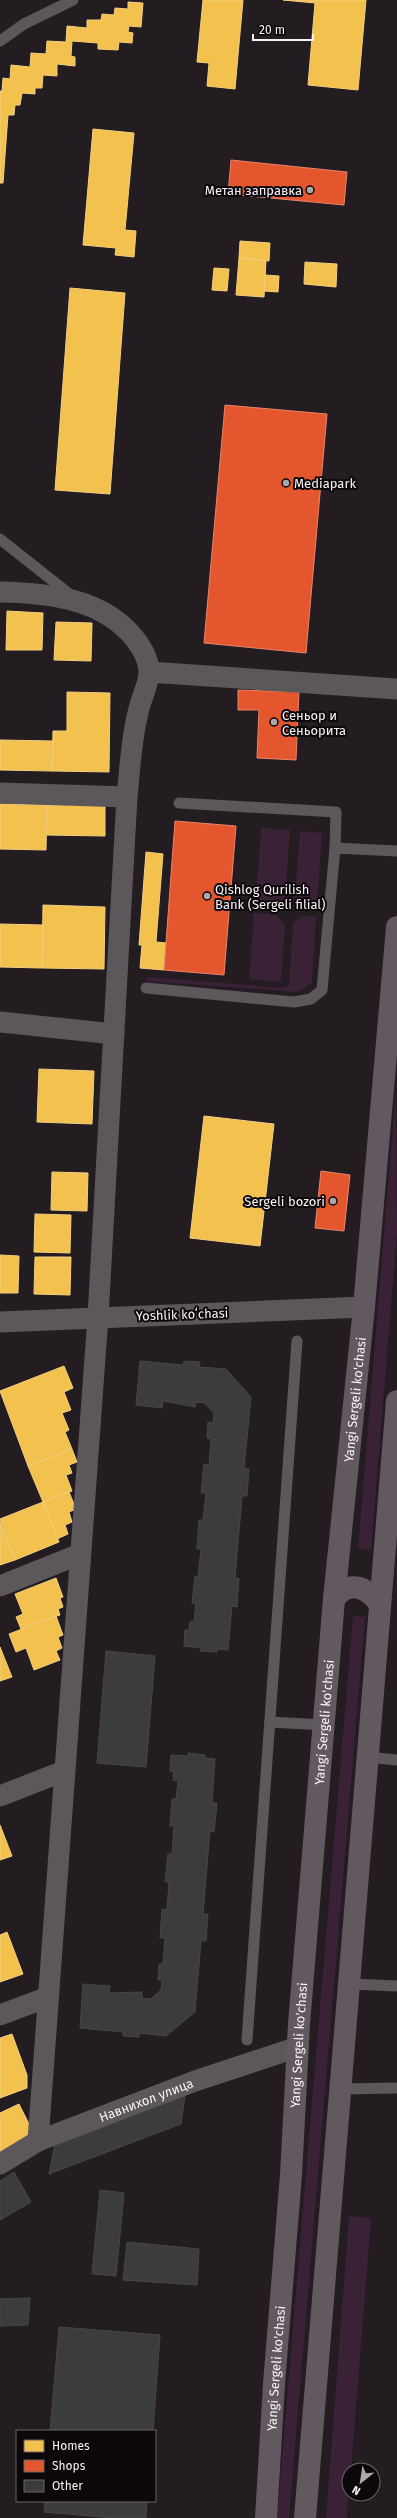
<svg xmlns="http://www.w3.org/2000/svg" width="397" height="2518" viewBox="0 0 397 2518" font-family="'Fira Sans',sans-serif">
<rect width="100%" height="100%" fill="#231d22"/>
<g fill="#3a2136">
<polygon points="261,828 290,830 285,898 279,905 256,904"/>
<polygon points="300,831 322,833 317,907 302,906 295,897"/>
<polygon points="254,913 277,915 285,926 281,982 249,979"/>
<polygon points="301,916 316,917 312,982 299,992 146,981 147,977 283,988 289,985 293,924"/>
<polygon points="396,1088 397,1232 371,1550 358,1549"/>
<polygon points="353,1616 365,1617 289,2518 277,2518"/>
<polygon points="349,2216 371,2218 351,2470 349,2470 347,2518 326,2518"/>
</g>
<g fill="#f2c14e" stroke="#f4cf80">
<polygon points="203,0 243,0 235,89 207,86 209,63 197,62"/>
<polygon points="283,0 366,0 358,90 308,85 315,3"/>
<polygon points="128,2 143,3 141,27 129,26 128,32 133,33 132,43 119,42 118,50 98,49 98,43 72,41 71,56 75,57 75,66 57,64 57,76 43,75 42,88 35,88 35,94 22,93 20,105 15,105 14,115 8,115 3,183 0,183 0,91 2,91 3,78 10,79 11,65 30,67 31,53 46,54 47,41 66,42 67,26 87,28 87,20 101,20 102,14 114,15 115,8 128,9"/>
<polygon points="93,129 134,133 125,230 136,231 134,257 115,255 116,248 83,245"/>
<polygon points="240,241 270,243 269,261 239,258"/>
<polygon points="239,258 266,261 264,297 236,295"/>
<polygon points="305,262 337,264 336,287 304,284"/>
<polygon points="214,268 229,269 227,291 212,290"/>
<polygon points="265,275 279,276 278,292 264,291"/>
<polygon points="70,288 125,293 110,494 55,490"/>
<polygon points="7,611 43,613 42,650 6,650"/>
<polygon points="56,622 92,623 91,661 54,660"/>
<polygon points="67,692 110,693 109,772 52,771 53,731 67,731"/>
<polygon points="0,740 53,741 52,771 0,770"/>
<polygon points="0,804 47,805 46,850 0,849"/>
<polygon points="47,805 105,806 105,836 46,835"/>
<polygon points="146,852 163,854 156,942 166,943 164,970 140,968 142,945 139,945"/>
<polygon points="43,905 105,907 104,969 42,968"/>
<polygon points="0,924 43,925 42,968 0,967"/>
<polygon points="39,1069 94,1071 92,1124 37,1122"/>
<polygon points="204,1116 274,1124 260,1246 190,1238"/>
<polygon points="52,1172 88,1173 87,1211 51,1210"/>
<polygon points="35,1214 71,1215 70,1253 34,1252"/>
<polygon points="0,1255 19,1256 18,1293 0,1293"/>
<polygon points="35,1257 71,1257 70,1295 34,1294"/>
<polygon points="64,1366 73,1388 64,1392 71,1410 62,1413 69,1430 65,1432 72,1449 28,1466 0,1391"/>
<polygon points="72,1449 77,1462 69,1465 72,1473 66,1475 72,1491 43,1502 28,1466"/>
<polygon points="69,1492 76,1509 69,1512 72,1522 65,1525 68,1534 57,1539 43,1502"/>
<polygon points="43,1502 59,1542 15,1560 0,1519"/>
<polygon points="0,1522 15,1560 0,1565"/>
<polygon points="56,1578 63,1597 60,1598 63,1607 58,1609 60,1615 21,1629 16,1617 23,1614 15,1594"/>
<polygon points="56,1616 63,1635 58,1637 62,1648 56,1651 60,1660 34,1670 26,1648 16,1652 9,1634"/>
<polygon points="0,1647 12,1677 0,1681"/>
<polygon points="0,1825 12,1856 0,1860"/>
<polygon points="7,1932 23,1974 0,1982 0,1935"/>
<polygon points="12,2034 27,2075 27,2088 0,2098 0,2038"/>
<polygon points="19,2104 35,2136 0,2153 0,2113"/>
</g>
<g fill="#e4572e" stroke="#ea856a">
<polygon points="231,160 347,172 344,205 228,194"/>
<polygon points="225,405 327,414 306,653 204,643"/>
<polygon points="238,690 299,692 296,760 257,758 259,710 238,710"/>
<polygon points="175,821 236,826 224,975 164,970"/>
<polygon points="321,1171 350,1175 344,1231 315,1228"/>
</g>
<g fill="#3d3c3c" stroke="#474647">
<polygon points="140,1361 183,1365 184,1361 200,1362 199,1367 226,1369 251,1397 244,1468 249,1469 247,1496 242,1496 235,1578 239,1578 237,1607 232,1606 228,1650 217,1649 217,1652 200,1651 201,1648 184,1646 185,1630 189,1630 190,1621 194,1622 196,1603 192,1603 195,1576 198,1577 201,1549 197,1549 199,1520 203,1520 206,1493 201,1493 204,1464 209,1465 211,1439 207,1438 208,1422 213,1423 214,1413 205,1403 196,1402 195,1407 163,1401 162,1408 136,1405"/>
<polygon points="106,1651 155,1656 146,1767 97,1763"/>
<polygon points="188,1753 205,1755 205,1758 215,1759 212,1803 217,1803 214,1832 210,1831 203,1914 208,1914 206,1941 201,1941 195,2012 166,2036 139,2033 139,2037 123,2036 123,2032 80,2028 83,1984 110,1986 109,1993 142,1992 142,1998 151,1999 161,1990 162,1980 158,1980 159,1964 163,1964 165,1938 160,1938 162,1909 167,1910 169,1882 165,1882 168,1854 172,1854 174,1826 170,1826 172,1799 176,1799 178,1781 173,1780 174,1772 170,1771 171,1755 188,1756"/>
<polygon points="186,2089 181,2124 49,2174 56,2139"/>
<polygon points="14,2172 31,2202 0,2220 0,2181"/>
<polygon points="100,2190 124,2193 116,2276 92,2274"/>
<polygon points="127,2242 199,2249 197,2285 123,2280"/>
<polygon points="30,2298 28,2325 0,2326 0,2299"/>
<polygon points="59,2327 160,2335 153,2431 50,2431"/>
<polygon points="45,2501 147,2501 146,2518 113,2518 44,2512"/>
</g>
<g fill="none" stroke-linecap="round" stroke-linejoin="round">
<g stroke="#5c575b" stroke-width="11">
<polyline points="0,41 24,24 73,0"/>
<polyline points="0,539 72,596"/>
<polyline points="179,803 336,812 335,848"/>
<polyline points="146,988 294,1002 311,999 322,990 335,848 397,851"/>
<polyline points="270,1722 324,1725"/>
<polyline points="368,1757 397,1760"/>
<polyline points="350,1984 397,1986"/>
<polyline points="247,2040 297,1341"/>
<polyline points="341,2089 397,2088"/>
</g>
<g stroke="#5c575b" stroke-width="21">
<path d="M0,592C48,593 103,598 135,639C142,648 149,660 149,672C149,685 140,700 138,713C131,740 130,769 127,797L98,1317L38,2141"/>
<polyline points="149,672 397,689"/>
<polyline points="0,793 127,797"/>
<polyline points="0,1022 114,1034"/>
<polyline points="0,1322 364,1307"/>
<polyline points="0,1586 80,1554"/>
<polyline points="0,1796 64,1771"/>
<polyline points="0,2015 48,1997"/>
<path id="s1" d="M0,2164L38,2141L195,2081L298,2047"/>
</g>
<g stroke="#625860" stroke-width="22">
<path d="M334,1599C349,1579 367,1587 380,1604"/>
<path id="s2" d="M266,2518L274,2384L291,2175L299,2024L334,1599L364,1307L397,927"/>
<polyline points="305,2518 397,1401"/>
</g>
</g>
<g fill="#ada7ac" stroke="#0b070b" stroke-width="1.5">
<circle cx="310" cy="190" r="4"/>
<circle cx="286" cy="483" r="4"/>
<circle cx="274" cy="722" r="4"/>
<circle cx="207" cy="896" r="4"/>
<circle cx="333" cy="1201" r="4"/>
</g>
<g text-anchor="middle" stroke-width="4" stroke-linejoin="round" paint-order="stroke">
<g font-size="13" fill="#f8f1f6" stroke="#0b070b" text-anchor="start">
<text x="302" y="195" text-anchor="end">Метан заправка</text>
<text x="294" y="488">Mediapark</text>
<text x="282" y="720">Сеньор и<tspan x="282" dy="15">Сеньорита</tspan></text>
<text x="215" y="894">Qishlog Qurilish<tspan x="215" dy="15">Bank (Sergeli filial)</tspan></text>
<text x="325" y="1206" text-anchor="end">Sergeli bozori</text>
</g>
<g font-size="13" fill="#f8f1f6" stroke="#0b070b">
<text transform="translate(182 1314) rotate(-2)" y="5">Yoshlik koʻchasi</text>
<text dy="5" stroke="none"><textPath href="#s2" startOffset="1122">Yangi Sergeli ko'chasi</textPath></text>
<text dy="5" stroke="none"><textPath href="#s2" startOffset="798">Yangi Sergeli ko'chasi</textPath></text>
<text dy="5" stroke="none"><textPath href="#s2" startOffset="474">Yangi Sergeli ko'chasi</textPath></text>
<text dy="5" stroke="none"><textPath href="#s1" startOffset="160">Навнихол улица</textPath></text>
<text dy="5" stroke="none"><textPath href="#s2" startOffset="150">Yangi Sergeli ko'chasi</textPath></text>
</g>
</g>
<rect x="16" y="2430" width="140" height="72" fill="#0b070b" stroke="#6a6569"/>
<rect x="24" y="2440" width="20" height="12" fill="#f2c14e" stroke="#6a6569"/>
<text x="52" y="2450" font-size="12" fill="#f8f1f6">Homes</text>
<rect x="24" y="2460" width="20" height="12" fill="#e4572e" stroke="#6a6569"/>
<text x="52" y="2470" font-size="12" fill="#f8f1f6">Shops</text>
<rect x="24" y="2480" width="20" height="12" fill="#3d3c3c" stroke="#6a6569"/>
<text x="52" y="2490" font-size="12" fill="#f8f1f6">Other</text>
<g transform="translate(361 2482) rotate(210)"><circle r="19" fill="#0b070b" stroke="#6a6569"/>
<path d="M0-3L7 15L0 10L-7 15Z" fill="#ada7ac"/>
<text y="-6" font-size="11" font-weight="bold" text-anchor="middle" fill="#f8f1f6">N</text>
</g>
<path d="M253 34v6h60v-6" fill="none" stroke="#f8f1f6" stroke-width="2"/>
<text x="259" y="34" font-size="12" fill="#f8f1f6" stroke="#0b070b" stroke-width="3" paint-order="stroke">20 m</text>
</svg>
